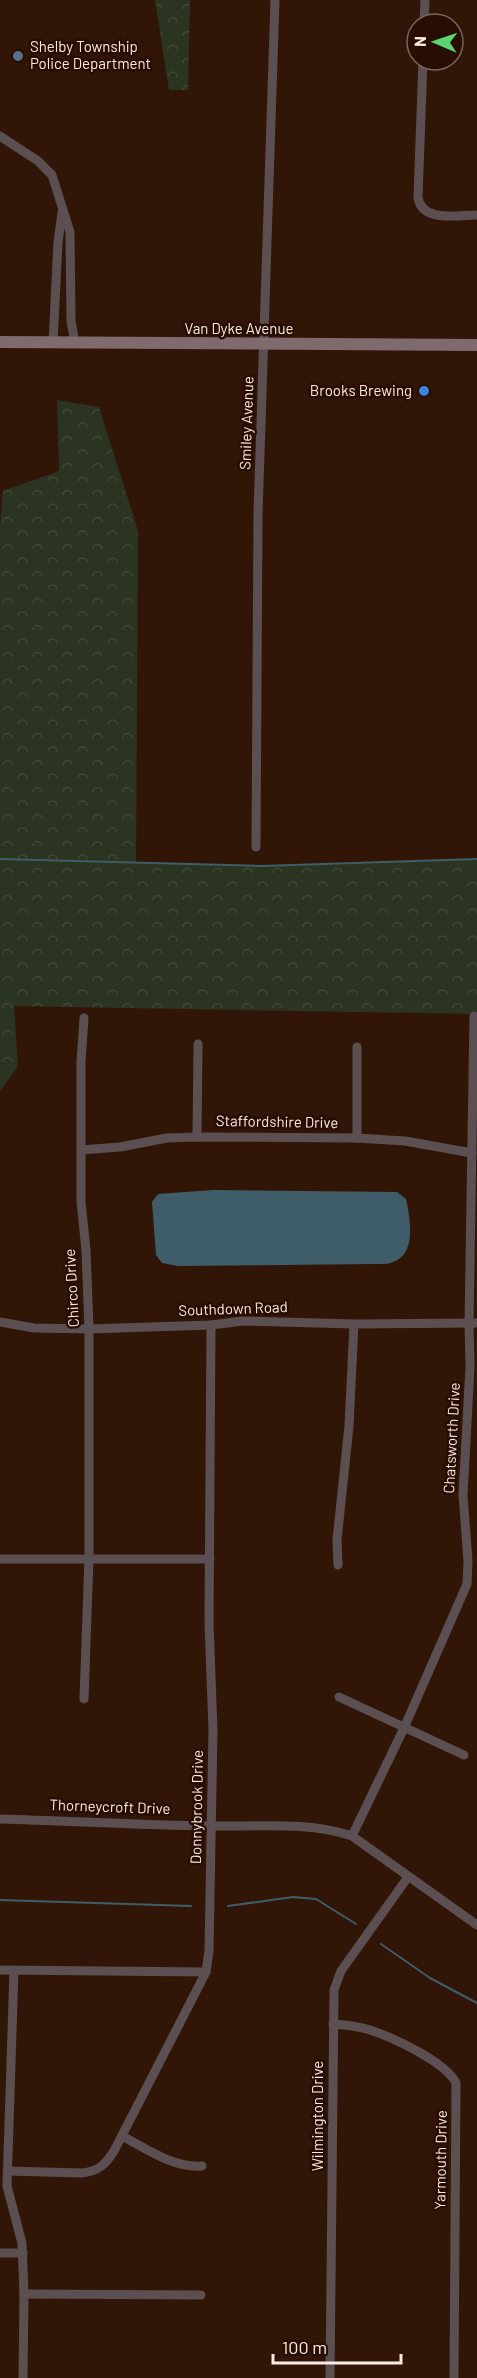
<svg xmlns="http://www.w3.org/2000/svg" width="477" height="2378" viewBox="0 0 477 2378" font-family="Barlow,sans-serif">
<defs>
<pattern id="forest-crowns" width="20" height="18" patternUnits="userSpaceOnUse" patternTransform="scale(1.5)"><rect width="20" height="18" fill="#2b3420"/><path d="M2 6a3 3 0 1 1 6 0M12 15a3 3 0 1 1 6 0" fill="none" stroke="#404835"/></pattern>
</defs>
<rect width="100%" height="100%" fill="#311608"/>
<g fill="url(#forest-crowns)">
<polygon points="155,0 190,0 188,90 169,90"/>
<polygon points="57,400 99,407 138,531 136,863 261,866 477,859 477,1014 14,1006 18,1066 0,1091 0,528 3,491 59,471"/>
</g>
<path fill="#3f5d68" d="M213,1190L397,1192L406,1199C410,1218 417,1254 393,1262C389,1264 383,1264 378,1264L178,1266L162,1263L156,1255L152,1202L158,1194Z"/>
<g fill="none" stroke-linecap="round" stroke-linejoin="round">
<g stroke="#3f5d68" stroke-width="2">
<polyline points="0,859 261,866 477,859"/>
<polyline points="0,1900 191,1906"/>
<polyline points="228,1906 293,1897 316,1899 356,1924"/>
<polyline points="381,1944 430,1978 477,2003"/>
</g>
<g stroke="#5c4f52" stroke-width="9">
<polyline points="424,24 425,0"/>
<path d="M423,60L418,197C421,223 458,215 477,215"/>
<polyline points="0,136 38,161 52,175 70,232 71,321 75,343"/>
<polyline points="53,343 58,242 62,213"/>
<polyline points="256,847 258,514 275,0"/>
<polyline points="84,1018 81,1062 81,1202 86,1250 89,1329 89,1558 84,1699"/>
<polyline points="197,1137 198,1044"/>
<polyline points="357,1138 357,1047"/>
<polyline points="81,1150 120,1147 167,1138 197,1137 357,1138 405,1141 472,1153"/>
<polyline points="0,1322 34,1328 89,1329 211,1325 243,1321 354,1324 477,1323"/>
<polyline points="0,1559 210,1559"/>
<polyline points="338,1565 337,1540 349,1426 354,1324"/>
<polyline points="339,1697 464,1755"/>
<path d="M0,1819C70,1821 141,1825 211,1826C258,1827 307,1821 352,1836L477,1925"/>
<polyline points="352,1836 404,1728 467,1584 468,1561 463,1495 470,1367 469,1324 474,1016"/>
<polyline points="0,1970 206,1972"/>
<polyline points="14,1970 7,2186 22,2243 24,2294 23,2378"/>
<path d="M333,2024C346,2025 358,2026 370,2030C392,2037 446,2062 456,2083L454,2378"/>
<path d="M122,2136C147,2149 173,2168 202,2166"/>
<path d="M7,2171L82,2173C99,2171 105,2165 114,2151L206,1972L209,1951L213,1730L209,1623L211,1325"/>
<polyline points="0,2253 23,2253"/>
<polyline points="24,2294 201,2295"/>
<polyline points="330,2378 334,1990 341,1971 408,1877"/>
</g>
<polyline stroke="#7f6a6e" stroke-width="12" points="0,342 477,345"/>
</g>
<circle fill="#5c6f8a" stroke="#270d02" stroke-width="2" cx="18" cy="56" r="6"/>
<circle fill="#3f7fe0" stroke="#270d02" stroke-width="2" cx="424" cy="391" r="6"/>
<g text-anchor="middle" stroke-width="5" stroke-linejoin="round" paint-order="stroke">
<g font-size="15" fill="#fce9e0" stroke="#270d02" text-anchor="start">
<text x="30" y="52">Shelby Township<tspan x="30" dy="17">Police Department</tspan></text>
<text x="412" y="396" text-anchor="end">Brooks Brewing</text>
</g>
<g font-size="15" fill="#fce9e0" stroke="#270d02">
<text x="239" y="334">Van Dyke Avenue</text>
<text transform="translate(247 423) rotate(-88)" y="5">Smiley Avenue</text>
<text transform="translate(277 1122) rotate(1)" y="5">Staffordshire Drive</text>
<text transform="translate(72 1288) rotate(-93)" y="5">Chirco Drive</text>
<text transform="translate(233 1309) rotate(-2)" y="5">Southdown Road</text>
<text transform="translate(452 1438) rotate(-87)" y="5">Chatsworth Drive</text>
<text transform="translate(110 1807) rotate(2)" y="5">Thorneycroft Drive</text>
<text transform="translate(197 1807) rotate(-89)" y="5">Donnybrook Drive</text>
<text transform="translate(318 2116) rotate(-90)" y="5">Wilmington Drive</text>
<text transform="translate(441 2160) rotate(-89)" y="5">Yarmouth Drive</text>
</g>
</g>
<g transform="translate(435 42) rotate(272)"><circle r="28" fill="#270d02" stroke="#7c655b" stroke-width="1.5"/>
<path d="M0-4.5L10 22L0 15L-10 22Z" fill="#5ad56f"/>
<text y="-9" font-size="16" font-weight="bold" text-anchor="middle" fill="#fce9e0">N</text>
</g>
<path d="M273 2354v9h128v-9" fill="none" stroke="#fce9e0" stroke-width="3"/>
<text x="282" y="2354" font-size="18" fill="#fce9e0" stroke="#270d02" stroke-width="4.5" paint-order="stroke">100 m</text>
</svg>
